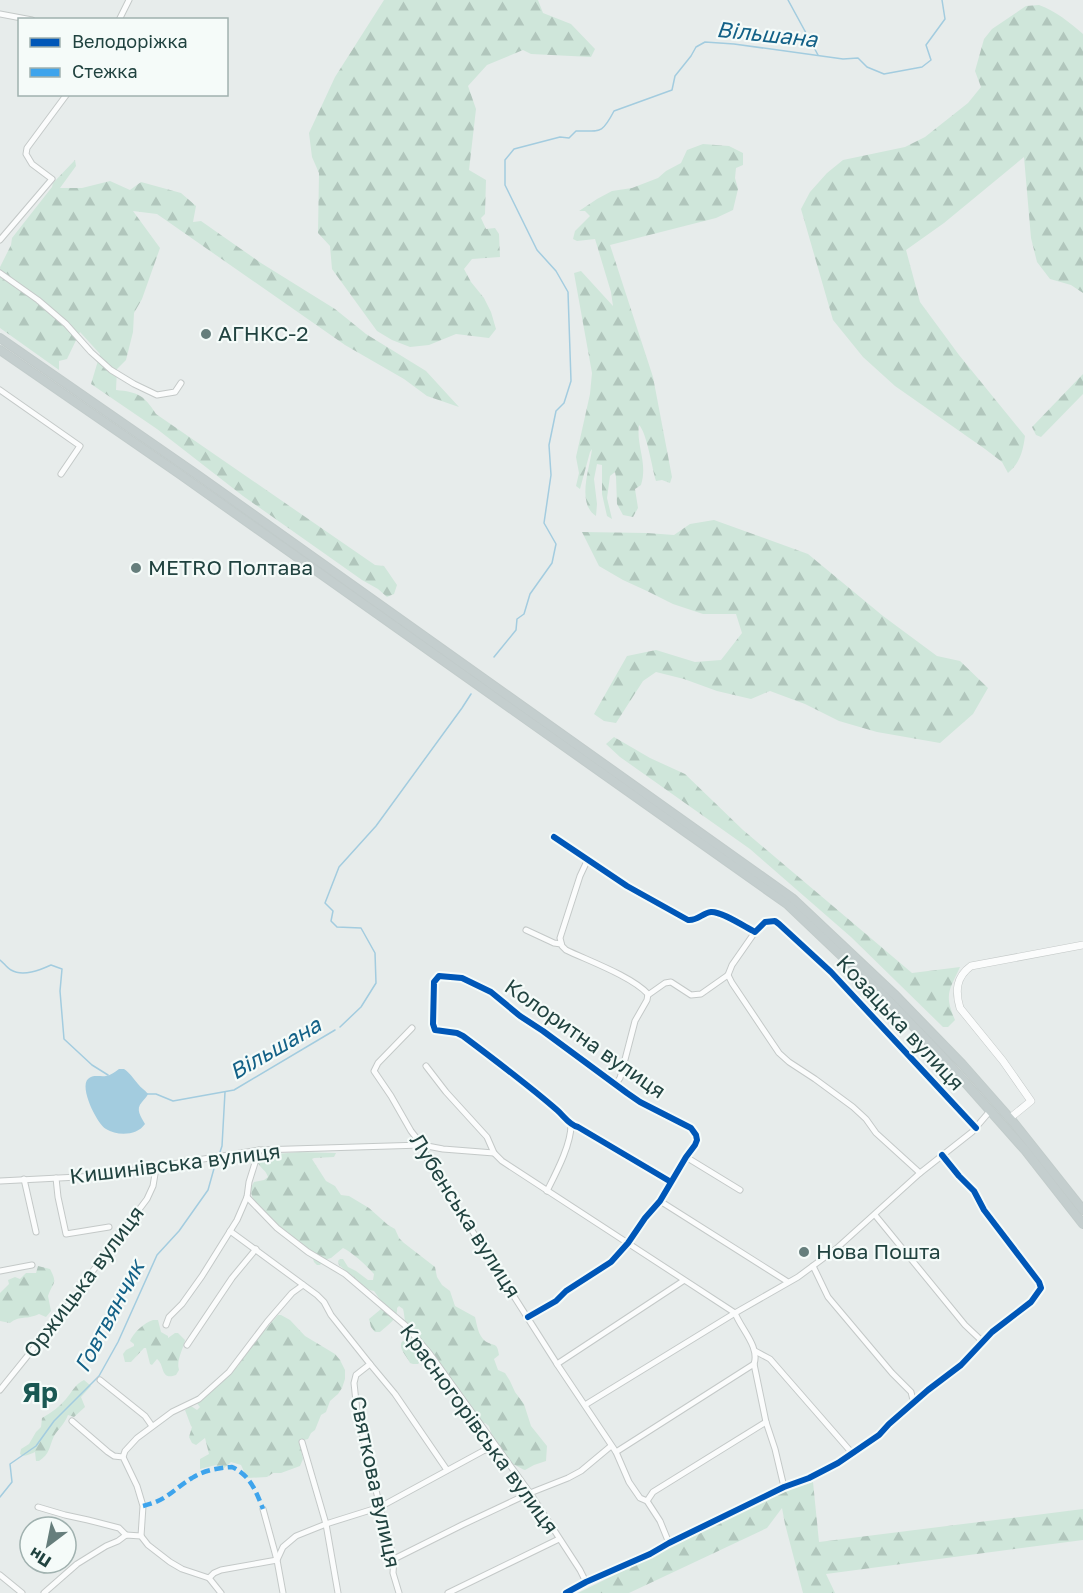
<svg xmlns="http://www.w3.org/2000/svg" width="1083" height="1593" viewBox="0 0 1083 1593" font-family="'Golos Text',sans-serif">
<defs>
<pattern id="forest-firs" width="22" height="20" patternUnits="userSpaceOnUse" patternTransform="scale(1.5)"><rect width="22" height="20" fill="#cfe6da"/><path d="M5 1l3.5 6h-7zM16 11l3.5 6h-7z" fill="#b1c6bc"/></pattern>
</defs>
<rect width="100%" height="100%" fill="#e7eceb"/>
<g fill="url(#forest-firs)">
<polygon points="384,0 538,0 543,13 571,24 595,49 591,57 531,54 523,50 487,65 468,86 476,109 469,170 486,180 485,214 481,218 486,229 495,228 499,234 500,257 472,259 464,269 471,282 484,298 491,312 496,329 489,338 456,334 429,345 410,347 392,340 377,331 332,269 330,246 318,233 319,173 312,157 309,133 335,77"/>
<path d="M1039,5C1056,11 1069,22 1083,34V293L1071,285L1050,279L1037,262L1031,238L1024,157L944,223L906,250L920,302L959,355L1025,436C1023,451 1020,463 1008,473L1002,462L985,449L895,386L863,357L833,320L801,209L810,192L827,173L843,160L905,147L925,137L968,103L981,87L975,71L984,39L992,29L1026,6Z"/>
<path d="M703,144L729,146L743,153V165L736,168L735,178L738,189L733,210L716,218L610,245L653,377L672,477L670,483L662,480L656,481C652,468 647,433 639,425C636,446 648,463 641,485L635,489L638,508L633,517L623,515L617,504L616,477L615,472L610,476L607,498L612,519L607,516L602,494V465L597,464L594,479L597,504L596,516C576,503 590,468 592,449L590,452L580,489L576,486L579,473L576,457L590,394L592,373L574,273L581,271L613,306L611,292L595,239L577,241L573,239L575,231L590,216L585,211H579L597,199L612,191L632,188L658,178L666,171L681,163L687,150Z"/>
<path d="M75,160L76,166L60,188H82L110,181L130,190L141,182L181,193L196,206L193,222L201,221L261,263L335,309L366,334L426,371L459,407L427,396L404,379L345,345L157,214L133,211L160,248L142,299L134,313L133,332L126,360L117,369L116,390C138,392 144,395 156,414L375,565L384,566L397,585L394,594L387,597L378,589L362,580L243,496L157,429L91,384L100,354L80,332L67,359L59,361V370L0,328V267L11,245L12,238L52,187L53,183Z"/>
<polygon points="1083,374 1083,394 1041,437 1036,435 1032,427"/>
<polygon points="714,520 808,554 883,616 937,656 960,661 988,688 973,714 940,743 877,732 839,721 805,704 770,691 751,699 717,691 684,679 656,672 643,681 616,723 604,721 594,714 627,656 656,650 695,662 721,660 742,633 736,614 703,614 673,604 647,591 623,580 599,566 582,532 647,533 674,535 690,524"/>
<path d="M614,737L650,758L685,774L743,830L912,973L960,967C949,991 944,994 955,1020L948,1027H943L851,937L750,849L620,757L606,744Z"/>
<path d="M299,1152L336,1153L334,1157L314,1158L312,1159L326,1181L335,1186L341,1195L349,1196L369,1208L388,1225L395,1229L399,1238L404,1243L435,1267L437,1277L442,1285L450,1291L455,1306L475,1317C477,1325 478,1335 485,1341C494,1347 497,1341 499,1355L494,1359L498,1370L505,1373L510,1381L515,1392L524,1404L531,1426L547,1446L546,1461L534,1465L525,1470C519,1468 514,1463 508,1463L493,1440L489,1426L485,1423L477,1424L475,1422L461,1405L458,1393L441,1371L426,1354H424V1358L418,1364H413L410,1363C408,1358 401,1351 401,1346C401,1339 404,1343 406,1338C407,1336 404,1311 403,1309C402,1308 400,1307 399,1306L397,1308C398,1320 388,1324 380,1332H375L371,1327L369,1319L381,1309V1301L374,1291C363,1290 349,1273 339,1265L338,1261L340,1259H343L348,1267L356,1271L368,1280H373L374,1274C368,1267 352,1252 343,1248L331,1258L324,1260L320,1265H317L314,1262L311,1252L277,1225C270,1211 242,1201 254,1182L264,1180L268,1177C266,1170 261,1169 258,1163L265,1155Z"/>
<path d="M38,1266L50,1269C58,1284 53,1282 48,1296L51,1311L46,1317L39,1314C27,1320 20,1315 10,1323L0,1321V1293L9,1284L8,1280L15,1277L20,1279L26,1273H36Z"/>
<polygon points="278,1315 281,1315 290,1320 305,1336 335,1354 340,1360 345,1370 345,1379 342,1388 338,1394 330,1401 326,1412 321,1415 315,1430 311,1433 308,1439 304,1440 300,1446 303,1459 300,1466 281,1473 273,1473 267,1477 247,1478 241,1465 231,1462 222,1470 216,1465 200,1469 200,1459 209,1454 205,1438 196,1445 192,1443 189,1437 192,1427 191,1426 185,1410 191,1406 197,1410 200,1407 195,1401 195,1397 205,1394 238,1366 249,1348"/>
<path d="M153,1320H158L161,1332L168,1336V1338L175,1333H178L185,1340C183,1350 176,1360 179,1370L176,1375C160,1381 165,1365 157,1359L152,1365L150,1364L146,1348H144L131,1362H125L123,1354L126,1350L134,1346V1344L130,1341C133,1333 145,1322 153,1320Z"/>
<path d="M84,1380L91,1386L81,1397L85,1407L74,1417L68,1415C64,1425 58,1429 54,1436C49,1447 50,1454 39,1461H36L35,1452C30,1454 24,1458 20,1454L21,1449L29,1444L36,1432L41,1427L42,1418C51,1413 59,1407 66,1399C72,1392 75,1384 84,1380Z"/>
<polygon points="813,1482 819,1542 1083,1509 1083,1540 826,1574 835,1593 803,1593 785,1524 782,1508 767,1528 629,1593 578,1593 780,1493"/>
</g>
<path fill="#a3ccdf" d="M119,1069H124C130,1073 133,1078 138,1084C141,1088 145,1090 148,1094C147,1097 144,1099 142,1102C135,1109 141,1117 145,1124C137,1136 117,1136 106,1129C97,1124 79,1087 88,1079C93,1074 100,1077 106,1076C111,1075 115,1072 119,1069Z"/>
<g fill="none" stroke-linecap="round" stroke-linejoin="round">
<g stroke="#a3ccdf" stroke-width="1.5">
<polyline points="788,0 818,55"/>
<path d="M494,657L516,630L517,619L524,614L530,594L552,563L556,544L544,523L551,475L549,445L556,411L564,403L571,381L568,292L556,271L537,250L505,185V160L514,149L560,137L569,138L576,131C601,131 602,134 614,111L672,90L675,76L691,56L696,47L705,42L734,44L843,59L858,58L867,67L884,74L922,67L931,60L926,45L945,19L942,0"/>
<path d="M0,960C3,962 7,968 11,970C23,977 40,970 51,965L62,969L60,991L64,1039L92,1065L108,1075"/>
<polyline points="340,1027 361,1007 376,983 375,953 361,928 337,927 331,921 333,911 325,903 339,867 376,826 462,708 471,694"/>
<polyline points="147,1094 156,1094 173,1101 234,1090 335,1030"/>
<polyline points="219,1155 222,1146 225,1092"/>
<polyline points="0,1497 12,1482 10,1464 36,1446 54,1421 99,1376 118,1342 157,1255 179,1231 208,1190 215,1165"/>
</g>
<defs>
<g id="minor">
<polyline points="0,14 32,20"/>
<polyline points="119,20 129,0"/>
<polyline points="0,240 52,179 32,164 26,154 27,148 67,94"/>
<polyline points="0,273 38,300 66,324 91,352 111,370 134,384 157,395 175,392 181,383"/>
<polyline points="0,390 80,446 61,474"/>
<path d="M554,837L627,886L688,920C698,921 702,913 711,912C721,911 745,927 755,932L765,922L775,921L779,924L831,972L976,1128"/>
<path d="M588,859L580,876L560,938L562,946L566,950C589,961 631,976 648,994L647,1000L635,1021L622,1071L620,1078L615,1085"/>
<polyline points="526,930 554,943 561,944"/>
<polyline points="728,975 732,983 779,1053 789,1062 815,1079 853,1107 866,1119 876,1133 920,1173"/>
<polyline points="648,995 665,983 671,982 691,995 701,994 728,975 732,965 755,932"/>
<polyline points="412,1028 378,1063 374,1071 391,1096 411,1131 422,1145 429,1163 443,1185 557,1364 616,1452 629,1482 640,1498 647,1501 660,1521 669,1543"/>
<path d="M426,1066L446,1092L487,1137L494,1153L502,1161L735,1313C741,1329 760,1347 754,1364L766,1422L775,1449L784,1487"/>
<polyline points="686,1157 740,1190"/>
<polyline points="56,1178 58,1197 66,1234 109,1227"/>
<polyline points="24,1179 36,1232"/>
<polyline points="0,1181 98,1176 259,1150 422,1145 443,1149 494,1153"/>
<path d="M547,1191C556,1173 571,1145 571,1125"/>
<polyline points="247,1197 277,1228 308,1252 345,1274 406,1326 430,1354 530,1493 580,1570 586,1582"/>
<polyline points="660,1201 788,1282"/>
<polyline points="875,1215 965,1325 983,1342"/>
<polyline points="230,1231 317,1295 324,1302 331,1315 370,1364 356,1375 354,1383 357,1411 380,1507 394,1559 393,1573 399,1593"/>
<polyline points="813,1266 828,1297 892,1373 911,1392 913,1400 912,1403"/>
<polyline points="0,1271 32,1265"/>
<path d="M528,1317L556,1301L566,1291L611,1262L628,1243L645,1218L660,1201L686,1157L695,1145L697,1140L696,1135L691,1128L640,1102L627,1093L543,1031L520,1016L491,992L462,978L439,976L434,982L433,1024L435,1030L457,1033L463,1036C495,1060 527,1084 557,1110C564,1116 569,1125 578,1127L671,1182"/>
<polyline points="166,1325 169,1317 182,1304 202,1276 237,1220 247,1197 249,1182 259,1150"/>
<polyline points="187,1345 232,1278 256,1249"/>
<polyline points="755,1351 770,1359 852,1453"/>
<polyline points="370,1364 395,1394 447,1470"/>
<polyline points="557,1364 683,1281"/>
<polyline points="100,1380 145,1416 152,1426"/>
<polyline points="0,1390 79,1292 92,1272 147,1199 153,1186 156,1168"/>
<polyline points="585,1405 735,1313 798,1277 837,1248 920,1173 972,1132 990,1111"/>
<polyline points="72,1421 108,1452 114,1456 123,1457 137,1486 143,1506 141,1536"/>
<polyline points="302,1442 326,1524 338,1593"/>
<polyline points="616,1452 754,1364"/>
<polyline points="123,1457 125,1451 137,1438 172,1412 199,1399 229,1372 267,1322 292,1293 303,1285"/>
<polyline points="647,1501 653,1492 766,1422"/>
<polyline points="38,1507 65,1515 88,1520 119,1528 126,1535"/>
<polyline points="263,1509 277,1560 283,1593"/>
<polyline points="394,1559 462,1525 530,1493 568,1478 581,1471 611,1446"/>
<polyline points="0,1575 22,1593"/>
<polyline points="209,1578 214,1573 221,1570 277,1560 283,1547 296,1536 326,1524 380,1507 483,1451 492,1448 497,1449"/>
<polyline points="44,1593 77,1564 106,1546 118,1541 126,1535 141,1536 148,1545 170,1562 182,1569 209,1578 221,1593"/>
<polyline points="448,1593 559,1539"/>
<polyline points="566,1593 586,1582 650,1554 669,1543 784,1487 809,1478 838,1463 879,1435 889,1424 928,1390 961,1365 992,1332 1031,1302 1041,1288 1039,1282 984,1210 974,1191 959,1176 942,1155"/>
</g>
<path id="tertiary" d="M1010,1118L1031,1101L1003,1061L960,1008C955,991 956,977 971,966L1083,945"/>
<g id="trunk">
<polyline points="0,338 199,476 792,898 896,996 962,1064 1014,1123 1083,1210"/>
<polyline points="0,350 181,475 787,904 889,1001 939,1053 1025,1150 1083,1224"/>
</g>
</defs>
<use href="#minor" stroke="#c4c9c8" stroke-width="7"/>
<use href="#tertiary" stroke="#c4c9c8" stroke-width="8"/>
<use href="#trunk" stroke="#c1cbca" stroke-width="10"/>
<use href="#minor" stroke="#fbfcfc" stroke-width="5"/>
<use href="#tertiary" stroke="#fbfcfc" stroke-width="7"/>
<use href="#trunk" stroke="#c4cece" stroke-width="8"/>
<path stroke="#3ea4ec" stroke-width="4.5" stroke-dasharray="9 4.5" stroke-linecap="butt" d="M143,1506C168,1500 172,1490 192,1478C204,1470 219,1468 232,1467C250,1475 256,1491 263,1509"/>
<defs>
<g id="cycleway">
<path d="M554,837L627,886L688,920C698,921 702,913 711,912C721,911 745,927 755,932L765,922L775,921L779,924L831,972L976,1128"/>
<path d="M528,1317L556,1301L566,1291L611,1262L628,1243L645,1218L660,1201L686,1157L695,1145L697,1140L696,1135L691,1128L640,1102L627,1093L543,1031L520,1016L491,992L462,978L439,976L434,982L433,1024L435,1030L457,1033L463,1036C495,1060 527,1084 557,1110C564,1116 569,1125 578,1127L671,1182"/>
<polyline points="566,1593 586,1582 650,1554 669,1543 784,1487 809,1478 838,1463 879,1435 889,1424 928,1390 961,1365 992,1332 1031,1302 1041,1288 1039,1282 984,1210 974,1191 959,1176 942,1155"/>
</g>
</defs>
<use href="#cycleway" stroke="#f5fbf9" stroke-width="10"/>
<use href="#cycleway" stroke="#0057b8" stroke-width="6"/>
</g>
<g fill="#667e7c" stroke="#f5fbf9" stroke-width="2">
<circle cx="206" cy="334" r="6"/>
<circle cx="136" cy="568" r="6"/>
<circle cx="804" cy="1252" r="6"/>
</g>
<g text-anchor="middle" stroke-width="4.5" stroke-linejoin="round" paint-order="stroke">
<g font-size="21" fill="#214340" stroke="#f5fbf9" text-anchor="start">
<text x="218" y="341">АГНКС-2</text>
<text x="148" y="575">METRO Полтава</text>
<text x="816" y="1259">Нова Пошта</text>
</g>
<g font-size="21" fill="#214340" stroke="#f5fbf9">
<text transform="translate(900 1023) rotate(47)" y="7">Козацька вулиця</text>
<text transform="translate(585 1039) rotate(35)" y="7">Колоритна вулиця</text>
<text transform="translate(175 1164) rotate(-7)" y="7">Кишинівська вулиця</text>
<text transform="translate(465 1216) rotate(58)" y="7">Лубенська вулиця</text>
<text transform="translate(84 1282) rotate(-53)" y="7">Оржицька вулиця</text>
<text transform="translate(479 1429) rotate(54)" y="7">Красногорівська вулиця</text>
<text transform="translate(375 1482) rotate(78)" y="7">Святкова вулиця</text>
</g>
<g font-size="22" font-style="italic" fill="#136187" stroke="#f5fbf9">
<text transform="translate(767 34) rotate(6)" y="8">Вільшана</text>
<text transform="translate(275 1048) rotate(-30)" y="8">Вільшана</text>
<text transform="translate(109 1316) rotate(-62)" y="8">Говтвянчик</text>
</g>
<g font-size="27" font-weight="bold" fill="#1a5853" stroke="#f5fbf9">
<text x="40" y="1402">Яр</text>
</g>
</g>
<rect x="18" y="18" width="210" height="78" fill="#f5fbf9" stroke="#a0b1af" stroke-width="1.5"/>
<rect x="30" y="38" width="30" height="9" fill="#0057b8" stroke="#a0b1af" stroke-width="1.5"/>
<text x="72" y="48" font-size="18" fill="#214340">Велодоріжка</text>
<rect x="30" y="68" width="30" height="9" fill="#3ea4ec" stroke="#a0b1af" stroke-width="1.5"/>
<text x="72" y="78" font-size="18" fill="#214340">Стежка</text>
<g transform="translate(48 1545) rotate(212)"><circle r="28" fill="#f5fbf9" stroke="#a0b1af" stroke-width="1.5"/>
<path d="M0-4.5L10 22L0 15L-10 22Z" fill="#667e7c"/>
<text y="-9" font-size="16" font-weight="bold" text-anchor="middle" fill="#214340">Пн</text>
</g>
</svg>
